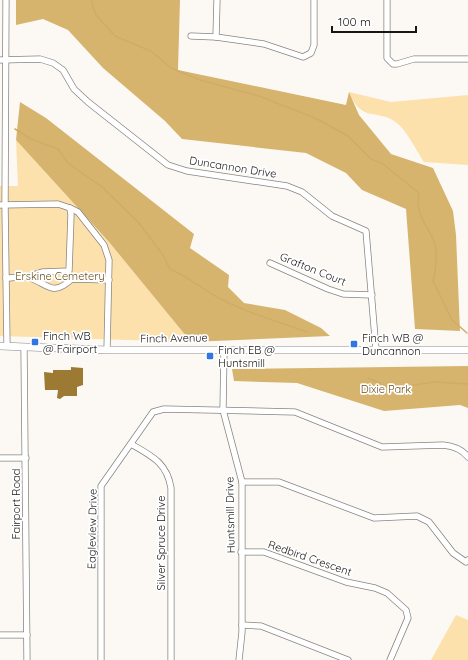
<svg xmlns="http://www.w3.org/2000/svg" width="468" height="660" viewBox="0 0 468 660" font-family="Quicksand,sans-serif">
<rect width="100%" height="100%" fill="#fcf9f5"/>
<g fill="#fce1ad">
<path d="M349,92L391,102L468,95V165L424,162C418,153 406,130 398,124C379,107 362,125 349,92Z"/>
<polygon points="16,140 109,242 191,342 0,336 0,186 18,186"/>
<polygon points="456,615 468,620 468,660 431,660"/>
</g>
<g fill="#d7b46e">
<polygon points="16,0 180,0 178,70 346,105 349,92 359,115 391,154 433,168 453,211 456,235 460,331 415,329 406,209 362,190 346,173 306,153 182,139 165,121 103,68 68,30 43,19 16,25"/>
<polygon points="20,102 46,118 194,234 190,248 229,275 228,287 244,303 285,310 321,328 330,336 191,342 109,242 16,140"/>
<polygon points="468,366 468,408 460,405 384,411 297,383 234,381 232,369"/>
</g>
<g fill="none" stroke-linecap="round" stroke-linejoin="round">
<g stroke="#cfac67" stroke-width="1.5">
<path d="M91,0L96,15L115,36L151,51L171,68L200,80L259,96L317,119L348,136L371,159L383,164L419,193C415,213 425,222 433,239C438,248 436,271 433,281L452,320L467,333"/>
<path d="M15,129L31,139L58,149L68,163L102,187L139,223L163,255L170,269C189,277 204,291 223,300C249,314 280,322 307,332"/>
<polyline points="368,378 386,386 408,386 434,382 468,384"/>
</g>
</g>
<polygon fill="#9c7a34" points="71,367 83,368 83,385 77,387 77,396 64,396 60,399 57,398 58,390 45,390 44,372 53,373 53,370 71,370"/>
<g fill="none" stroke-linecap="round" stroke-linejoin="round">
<defs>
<g id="minor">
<polyline points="6,0 5,205 7,345"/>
<polyline points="387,0 387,58 393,64 397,64 414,59 468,59"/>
<polyline points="191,36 216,37 264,44 303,57 311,53 314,45 314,0"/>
<polyline points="216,37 217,0"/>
<polyline points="0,60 40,59 53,63 63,70 74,89 88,102 168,165 187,171 287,186 302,192 332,216 366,231 376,350"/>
<polyline points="0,205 58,204 70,208 71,215 69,271 42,272 27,277"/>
<polyline points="70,208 78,212 104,245 109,260 107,350"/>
<polyline points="270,263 328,289 343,294 372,295"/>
<path d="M6,278C12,278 21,276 27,277C48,283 51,298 72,279L109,280"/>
<polyline points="24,348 27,660"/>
<polyline points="224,349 223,410 242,482 242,632 239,660"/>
<path d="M131,444C152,456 167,463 171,488V660"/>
<polyline points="0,458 26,458"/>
<polyline points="242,482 279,482 374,518 417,516 429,522 453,553 466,562 468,560"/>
<polyline points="241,552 264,552 346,582 375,588 387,593 406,610 408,618 390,660"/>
<polyline points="242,625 261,626 348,660"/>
<polyline points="0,635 27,635"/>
<path d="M101,660V486L153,412L164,409L295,412L382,447L443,445C453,446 462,449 468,457"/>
</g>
<polyline id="major" points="0,346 107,350 468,350"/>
</defs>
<use href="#minor" stroke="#878581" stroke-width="7"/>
<use href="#major" stroke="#878581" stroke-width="8"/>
<use href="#minor" stroke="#fff" stroke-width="5.5"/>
<use href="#major" stroke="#fff" stroke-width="7"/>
</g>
<g fill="#3176e3" stroke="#fff" stroke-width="1.5">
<rect x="31" y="338" width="8" height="8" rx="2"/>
<rect x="350" y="340" width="8" height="8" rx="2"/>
<rect x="206" y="352" width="8" height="8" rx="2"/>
</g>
<g text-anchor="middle" stroke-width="3.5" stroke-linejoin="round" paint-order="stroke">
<g font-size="11" fill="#171615" stroke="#fff">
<text transform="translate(233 167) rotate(9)" y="4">Duncannon Drive</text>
<text transform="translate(313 269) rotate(22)" y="4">Grafton Court</text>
<text transform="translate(174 338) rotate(-1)" y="4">Finch Avenue</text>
<text transform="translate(16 504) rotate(-90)" y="4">Fairport Road</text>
<text transform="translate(230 515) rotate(-91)" y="4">Huntsmill Drive</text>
<text transform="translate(92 529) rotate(-89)" y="4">Eagleview Drive</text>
<text transform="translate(161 543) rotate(-90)" y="4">Silver Spruce Drive</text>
<text transform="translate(310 558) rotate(19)" y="4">Redbird Crescent</text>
</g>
<g font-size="11" fill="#69501b" stroke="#fff">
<text x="60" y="280">Erskine Cemetery</text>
<text x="386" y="393">Dixie Park</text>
</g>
<g font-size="11" fill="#171615" stroke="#fff" text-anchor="start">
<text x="43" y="340">Finch WB<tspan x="43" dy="13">@ Fairport</tspan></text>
<text x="362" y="342">Finch WB @<tspan x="362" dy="13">Duncannon</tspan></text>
<text x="218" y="354">Finch EB @<tspan x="218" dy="13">Huntsmill</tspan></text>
</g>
</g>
<path d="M332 26v6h84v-6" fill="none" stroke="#171615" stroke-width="2"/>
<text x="338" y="26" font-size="12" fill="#171615" stroke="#ffffff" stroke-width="3" paint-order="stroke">100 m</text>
</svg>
